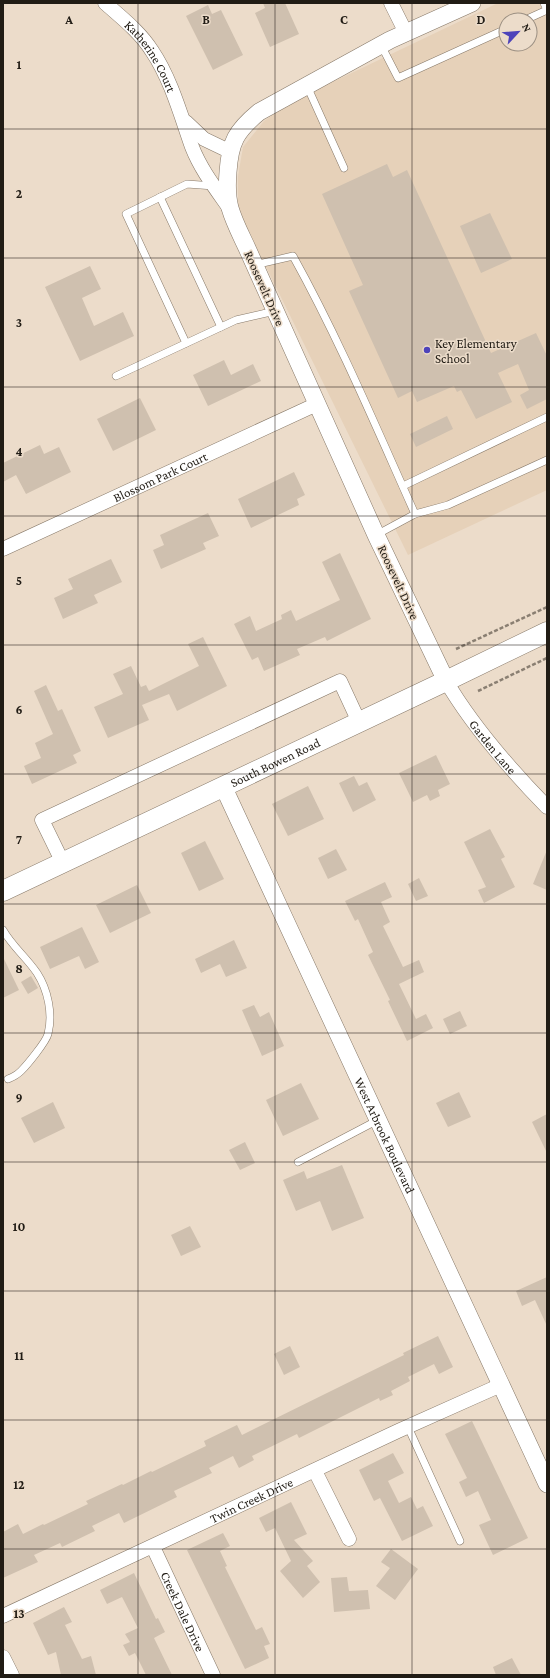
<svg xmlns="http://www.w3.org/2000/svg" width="550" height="1678" viewBox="0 0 550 1678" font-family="'Crimson Pro',serif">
<rect width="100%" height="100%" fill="#ecdcca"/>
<path fill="#e6d1b9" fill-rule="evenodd" d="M498,3H547V490L408,555L238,210V176L243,147L264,121L293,101ZM506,20H530V44H506Z"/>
<g fill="#cfc0af">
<polygon points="263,3 285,3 299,34 270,47 255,13 265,8"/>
<polygon points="208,5 212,14 221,10 243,55 213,70 186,16"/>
<polygon points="387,164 393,177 407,170 491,353 536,333 547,356 547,399 527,409 520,395 529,390 518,364 498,373 512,402 476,419 461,390 457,392 454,386 417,402 412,391 398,398 349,291 363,285 322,194"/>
<polygon points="490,213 512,259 481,273 460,226"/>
<polygon points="90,266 101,289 82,298 94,326 123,312 134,336 80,361 45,287"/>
<polygon points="224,360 231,375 253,364 261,381 208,406 193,375"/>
<polygon points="140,398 156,430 113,451 97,419"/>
<polygon points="447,416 453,429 416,447 410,434"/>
<polygon points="40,445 44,454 59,447 71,472 26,494 16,475 3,482 3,463"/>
<polygon points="294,472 305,495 297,499 299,505 251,528 238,499"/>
<polygon points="208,513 219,536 203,543 206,549 161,569 153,550 164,545 160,535"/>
<polygon points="340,553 371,619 327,641 325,637 297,649 300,655 264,671 258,657 252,660 234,624 250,616 256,631 282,619 281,615 291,610 296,621 340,600 322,562"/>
<polygon points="111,559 122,582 94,595 98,603 63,619 54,598 73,589 68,579"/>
<polygon points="203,637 227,686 177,711 169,694 142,705 149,720 108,738 94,707 123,694 113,674 131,666 141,687 146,685 149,691 199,666 188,644"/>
<polygon points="46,685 58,711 62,709 81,751 73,755 77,763 32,784 24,766 41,758 35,743 53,734 34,691"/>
<polygon points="436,755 450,784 438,790 440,796 430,801 427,795 413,802 399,773"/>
<polygon points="354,776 359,786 367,782 376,800 353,812 339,783"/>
<polygon points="308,786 324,819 288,836 272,804"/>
<polygon points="490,829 505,857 501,859 515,887 484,903 478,890 486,887 464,842"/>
<polygon points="205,841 224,879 199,891 181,853"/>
<polygon points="336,849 347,870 328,879 318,858"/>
<polygon points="547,850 547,890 533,884"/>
<polygon points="419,878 428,896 416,901 408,884"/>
<polygon points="385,882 392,897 381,902 390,922 383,926 403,967 419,960 424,972 399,984 416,1019 426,1014 433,1028 407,1041 388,1001 390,1000 368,955 373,952 358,919 355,921 345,901"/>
<polygon points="137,885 151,913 110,933 96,905"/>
<polygon points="82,927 99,962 85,969 79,956 50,969 40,947"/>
<polygon points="234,940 247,968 226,977 220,964 201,973 195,959"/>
<polygon points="3,957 19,990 3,998"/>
<polygon points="31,976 38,988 28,994 21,982"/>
<polygon points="254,1005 260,1017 269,1012 284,1046 262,1056 242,1010"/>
<polygon points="460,1011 467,1026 450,1034 443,1019"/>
<polygon points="301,1083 319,1119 283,1136 266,1100"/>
<polygon points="459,1092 471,1117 448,1127 436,1103"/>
<polygon points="53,1102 65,1128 34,1143 21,1118"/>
<polygon points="547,1114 547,1153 532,1122"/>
<polygon points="245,1142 255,1163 240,1170 229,1150"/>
<polygon points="342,1165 364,1218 332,1231 320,1201 296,1211 283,1180 304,1171 307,1179"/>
<polygon points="190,1226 201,1247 181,1256 171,1235"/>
<polygon points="547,1277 547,1326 535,1300 522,1306 516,1291"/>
<polygon points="438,1336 453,1367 439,1374 434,1364 408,1377 410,1381 391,1391 393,1395 380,1401 379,1398 299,1438 297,1434 252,1456 254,1460 239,1468 233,1456 209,1468 212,1473 174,1491 177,1497 124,1523 119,1513 92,1526 95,1531 62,1547 60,1543 34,1555 38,1562 3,1578 3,1532 18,1524 23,1534 43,1524 44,1525 88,1504 86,1501 122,1484 123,1485 151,1471 152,1472 206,1446 204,1441 237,1425 242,1435 404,1355 403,1353"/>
<polygon points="290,1346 300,1367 284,1375 274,1354"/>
<polygon points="472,1421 528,1538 493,1555 479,1525 491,1520 478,1491 466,1497 459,1482 467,1478 445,1434"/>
<polygon points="393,1453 404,1473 388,1481 399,1503 411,1497 417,1509 423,1506 433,1526 402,1541 380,1498 374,1501 359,1470"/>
<polygon points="291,1502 307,1534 294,1540 313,1561 307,1566 320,1582 303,1598 280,1571 291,1561 275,1528 266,1532 259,1518"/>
<polygon points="223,1533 230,1546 220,1551 227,1566 225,1567 256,1630 262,1627 270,1644 264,1646 269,1658 245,1669 187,1550"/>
<polygon points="391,1549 418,1569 395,1600 376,1586 390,1568 381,1562"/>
<polygon points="134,1573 156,1619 158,1618 165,1632 154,1638 172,1675 146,1675 135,1653 129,1656 123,1645 130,1642 125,1634 138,1628 122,1597 107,1604 100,1590"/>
<polygon points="347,1577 349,1591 368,1590 370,1609 334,1612 331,1578"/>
<polygon points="64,1607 72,1622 65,1625 82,1659 91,1656 96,1675 61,1675 56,1652 48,1655 33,1623"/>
<polygon points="512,1658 521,1675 496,1675 493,1667"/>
</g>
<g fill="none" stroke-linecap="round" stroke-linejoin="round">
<defs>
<g id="service">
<polyline points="525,20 547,10 544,3"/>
<polyline points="381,45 398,78 506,29"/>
<polyline points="307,86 344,168"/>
<polyline points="160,197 221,327"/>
<path d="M254,265L293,256C339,339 376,427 415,514L376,535"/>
<polyline points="186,343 126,214 187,184 214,186"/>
<polyline points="116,376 236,320 275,311"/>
<polyline points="403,486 547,417"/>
<polyline points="415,514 448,505 547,460"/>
<path d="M3,930C12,946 26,957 37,973C48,990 53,1014 48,1034C46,1042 27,1065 21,1071C18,1074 13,1077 8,1079"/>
<polyline points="298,1162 378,1120"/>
<polyline points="408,1427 460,1541"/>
</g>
<g id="minor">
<path id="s1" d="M105,3C122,18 140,32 152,51C171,79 181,116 192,147C201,170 216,189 230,209"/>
<polyline points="391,3 406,33"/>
<polyline points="186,122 204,139 229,151"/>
<path id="s2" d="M3,549L317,404"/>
<path id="s3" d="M446,681C473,727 510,769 547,807"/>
<polyline points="63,863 42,820 340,681 359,722"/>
<polyline points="315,1471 349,1539"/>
<path id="s4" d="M153,1547L213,1675"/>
<path id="s5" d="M3,1616L398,1431L501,1385"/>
<polyline points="3,1657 12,1675"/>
</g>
<g id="tertiary">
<path d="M446,681L376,535L247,248C241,235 234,222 230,208C227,197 227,184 228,172C230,142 236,131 259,112L390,40L472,3"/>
<path id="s6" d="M223,786L547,1484"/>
</g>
<g id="secondary">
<path id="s7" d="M3,891L446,681L547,632"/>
</g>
</defs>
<use href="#service" stroke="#867868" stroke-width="8"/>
<use href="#minor" stroke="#867868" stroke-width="15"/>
<use href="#tertiary" stroke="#867868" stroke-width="18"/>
<use href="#secondary" stroke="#867868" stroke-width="21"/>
<g stroke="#8a7f72" stroke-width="2.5" stroke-dasharray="4 2" stroke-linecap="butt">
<polyline points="456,649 547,607"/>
<polyline points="478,691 547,658"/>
</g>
<use href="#service" stroke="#fff" stroke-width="7"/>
<use href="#minor" stroke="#fff" stroke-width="14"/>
<use href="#tertiary" stroke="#fff" stroke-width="17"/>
<use href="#secondary" stroke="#fff" stroke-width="20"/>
</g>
<path fill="none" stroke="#211c15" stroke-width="1" stroke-opacity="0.55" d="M138,3V1675M275,3V1675M412,3V1675M3,129H547M3,258H547M3,387H547M3,516H547M3,645H547M3,774H547M3,904H547M3,1033H547M3,1162H547M3,1291H547M3,1420H547M3,1549H547"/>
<circle fill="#4d43ba" stroke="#ecdcca" stroke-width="1.5" cx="427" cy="350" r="4"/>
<g text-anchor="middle" stroke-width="3" stroke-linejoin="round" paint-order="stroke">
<g font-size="13" fill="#211c15" stroke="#ecdcca">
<text dy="5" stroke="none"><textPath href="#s1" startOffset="71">Katherine Court</textPath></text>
<text transform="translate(265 288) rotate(66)" y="5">Roosevelt Drive</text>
<text dy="5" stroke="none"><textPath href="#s2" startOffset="173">Blossom Park Court</textPath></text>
<text transform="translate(399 582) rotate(65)" y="5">Roosevelt Drive</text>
<text dy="5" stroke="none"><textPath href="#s3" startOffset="81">Garden Lane</textPath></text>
<text dy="5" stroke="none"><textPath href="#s7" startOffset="301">South Bowen Road</textPath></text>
<text dy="5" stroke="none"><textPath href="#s6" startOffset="385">West Arbrook Boulevard</textPath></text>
<text dy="5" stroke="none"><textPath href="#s5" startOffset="274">Twin Creek Drive</textPath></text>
<text dy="5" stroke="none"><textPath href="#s4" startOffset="71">Creek Dale Drive</textPath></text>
</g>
<g font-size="13" fill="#211c15" stroke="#ecdcca" text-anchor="start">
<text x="435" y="348">Key Elementary<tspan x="435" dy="15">School</tspan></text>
</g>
</g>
<g font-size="13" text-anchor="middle" font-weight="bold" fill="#211c15" stroke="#ecdcca" stroke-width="3" stroke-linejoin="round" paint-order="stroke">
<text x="69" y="24">A</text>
<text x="206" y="24">B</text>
<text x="344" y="24">C</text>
<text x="481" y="24">D</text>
<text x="19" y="69">1</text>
<text x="19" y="198">2</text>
<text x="19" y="327">3</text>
<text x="19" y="456">4</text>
<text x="19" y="585">5</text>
<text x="19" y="714">6</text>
<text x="19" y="844">7</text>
<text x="19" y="973">8</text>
<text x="19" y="1102">9</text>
<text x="19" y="1231">10</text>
<text x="19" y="1360">11</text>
<text x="19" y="1489">12</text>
<text x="19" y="1618">13</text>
</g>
<rect width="550" height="1678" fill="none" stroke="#211c15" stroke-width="8"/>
<g transform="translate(518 32) rotate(64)"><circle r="19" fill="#ecdcca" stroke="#9b8f82"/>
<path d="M0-3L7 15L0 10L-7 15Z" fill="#4d43ba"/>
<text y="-6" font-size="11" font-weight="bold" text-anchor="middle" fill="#211c15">N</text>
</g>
</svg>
